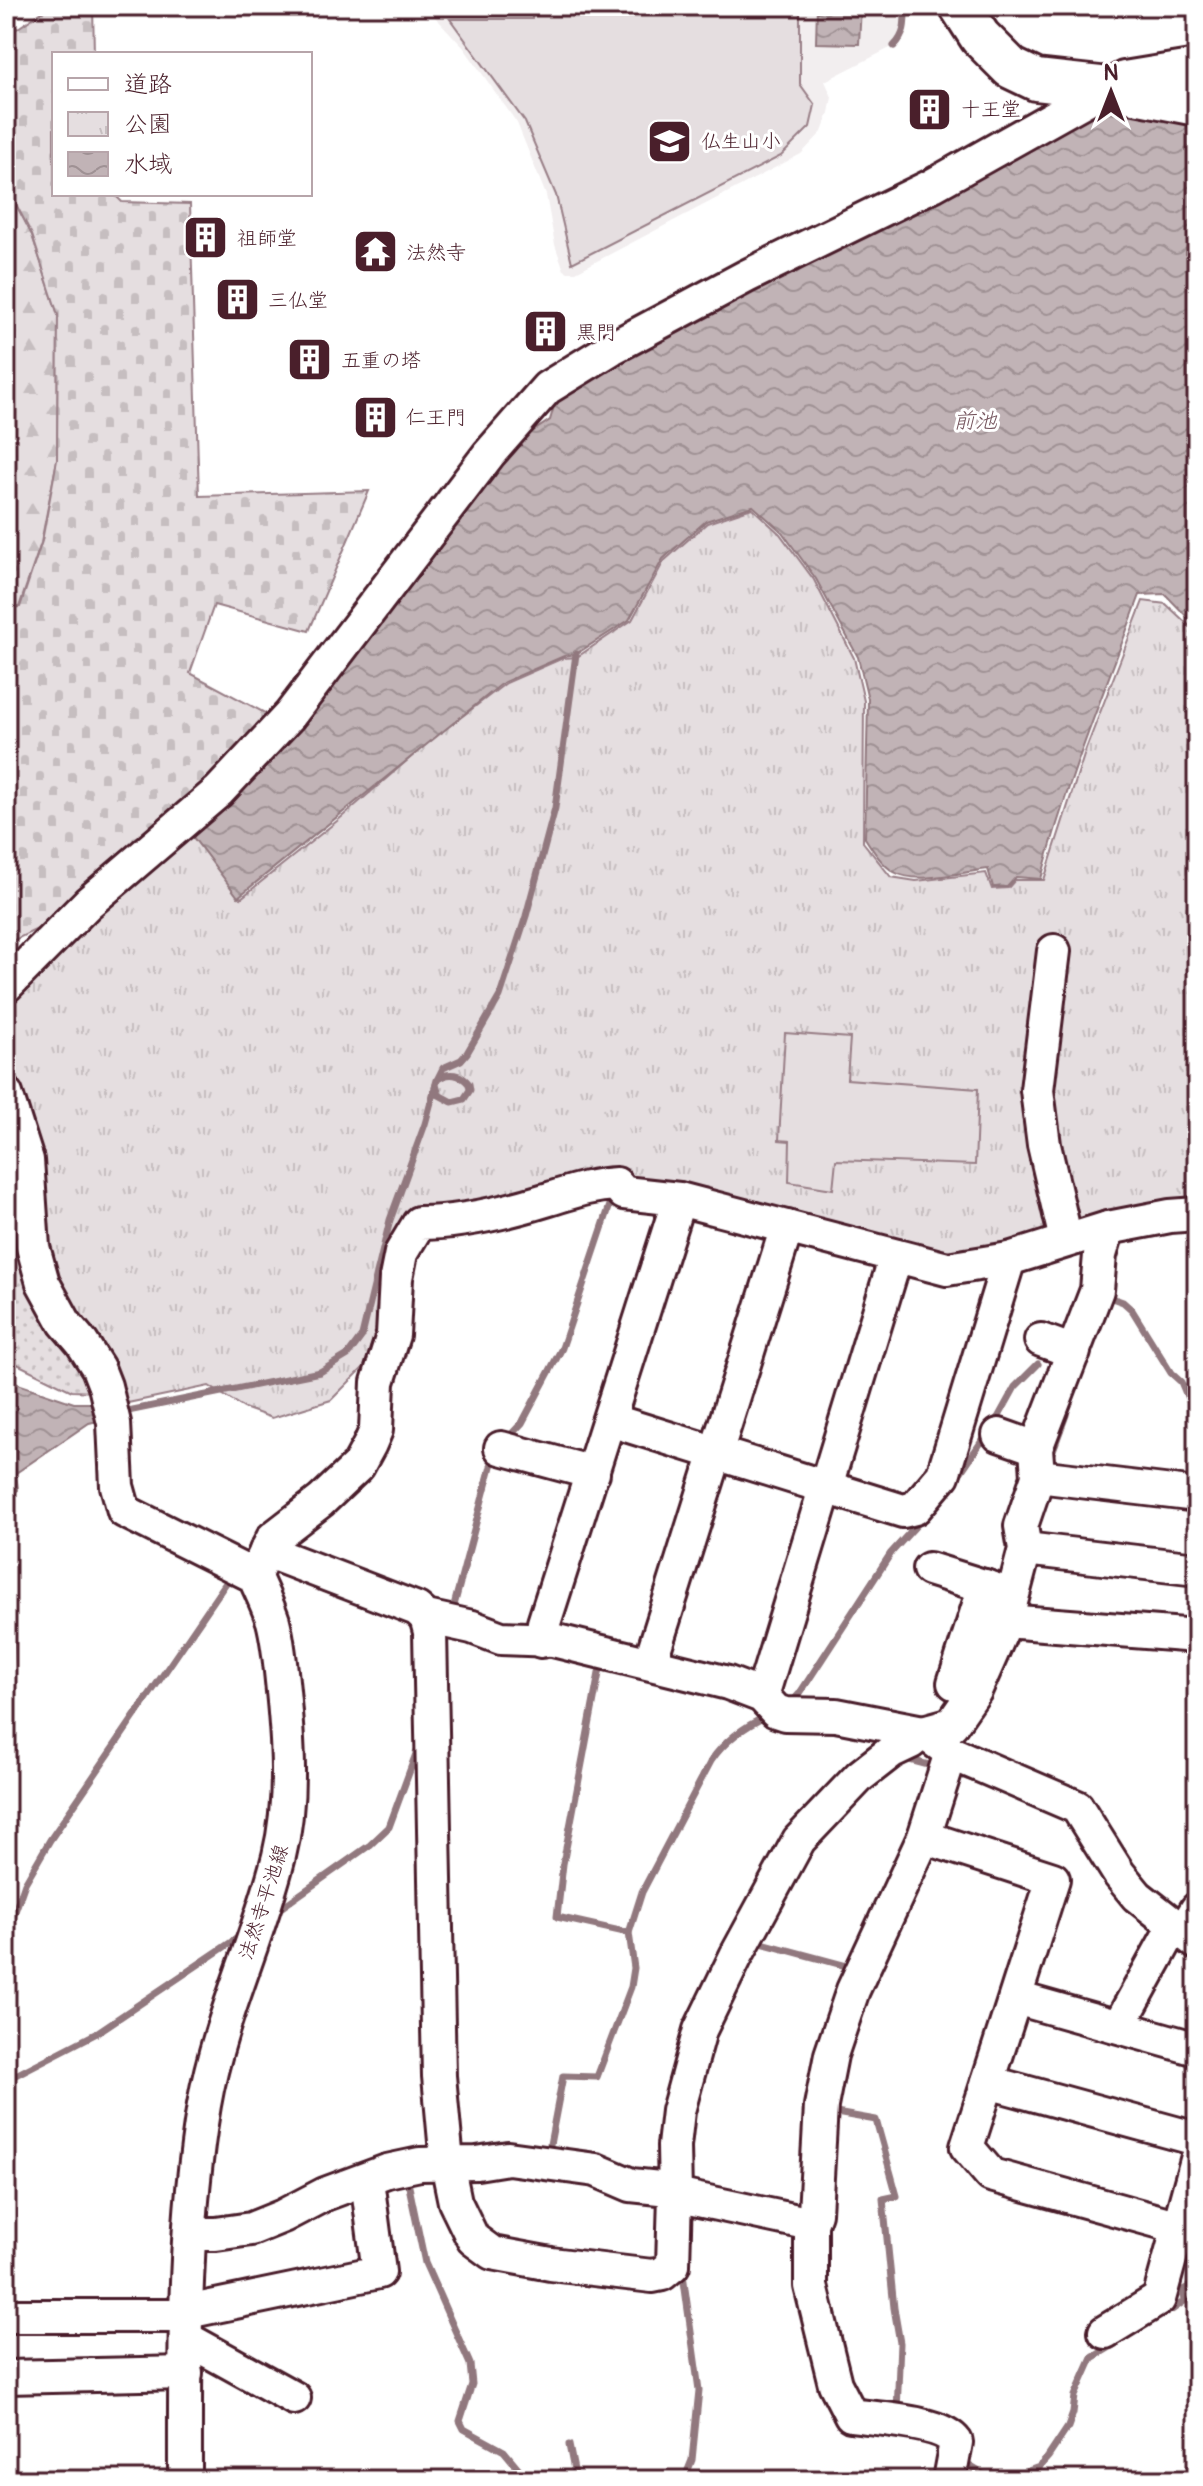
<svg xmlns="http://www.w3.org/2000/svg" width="1203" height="2486" viewBox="0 0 1203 2486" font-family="Pangolin,'Klee One',sans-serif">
<defs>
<pattern id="grass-dots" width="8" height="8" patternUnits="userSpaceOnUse" patternTransform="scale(2)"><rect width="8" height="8" fill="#e5dee0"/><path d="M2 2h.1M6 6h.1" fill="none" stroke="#c6bec0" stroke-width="1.8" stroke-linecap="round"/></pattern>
<pattern id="forest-firs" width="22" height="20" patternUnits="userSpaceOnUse" patternTransform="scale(2)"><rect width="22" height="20" fill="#e5dee0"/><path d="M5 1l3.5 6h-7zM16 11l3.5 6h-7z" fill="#c6bec0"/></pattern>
<pattern id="cemetery-stones" width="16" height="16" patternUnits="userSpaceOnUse" patternTransform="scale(2)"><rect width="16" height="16" fill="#e5dee0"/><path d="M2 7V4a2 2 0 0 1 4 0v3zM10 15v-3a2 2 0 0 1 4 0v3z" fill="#c6bec0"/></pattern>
<pattern id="park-tufts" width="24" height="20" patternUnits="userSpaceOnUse" patternTransform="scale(2)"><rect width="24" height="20" fill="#e5dee0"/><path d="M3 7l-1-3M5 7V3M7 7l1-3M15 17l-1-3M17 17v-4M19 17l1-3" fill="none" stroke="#c6bec0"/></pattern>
<pattern id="water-waves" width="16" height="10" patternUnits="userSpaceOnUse" patternTransform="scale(2)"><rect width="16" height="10" fill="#c1b3b6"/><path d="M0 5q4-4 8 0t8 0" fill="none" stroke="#9f9194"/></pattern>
</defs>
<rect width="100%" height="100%" fill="#fff"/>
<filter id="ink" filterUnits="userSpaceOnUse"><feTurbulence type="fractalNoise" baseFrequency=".0125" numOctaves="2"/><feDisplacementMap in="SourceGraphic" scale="16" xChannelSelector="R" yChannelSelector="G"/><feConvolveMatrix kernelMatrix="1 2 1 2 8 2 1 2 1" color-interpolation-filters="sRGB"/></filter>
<g filter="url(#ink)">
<polygon fill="#f2eeef" points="425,6 903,6 903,30 901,37 894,46 825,81 832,97 829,113 822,132 801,154 576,272 568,272 564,270 555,245 546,195 517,123 464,48"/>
<polygon fill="url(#grass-dots)" stroke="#987e86" stroke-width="2" points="6,1114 84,1355 96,1392 72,1391 9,1360 6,1349"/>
<polygon fill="url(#forest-firs)" stroke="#987e86" stroke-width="2" points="6,185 32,235 58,315 57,460 41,543 19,607 6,608"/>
<polygon fill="url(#cemetery-stones)" stroke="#987e86" stroke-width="2" points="51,6 93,6 94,54 54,54 54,194 114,194 122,202 190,204 199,496 369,491 309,631 214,605 190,673 276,719 46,925 6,944 6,608 20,607 42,541 57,460 58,315 32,235 6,185 6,36"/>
<polygon fill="url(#park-tufts)" stroke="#987e86" stroke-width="2" points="752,508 780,534 814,580 854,658 864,701 863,842 891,877 916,881 986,873 992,889 1008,888 1015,880 1044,880 1086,749 1143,601 1166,604 1197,633 1197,1205 953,1264 607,1180 414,1243 384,1347 331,1400 272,1418 244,1408 209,1386 118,1405 52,1284 19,1103 6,1074 6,978 190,833 241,898 337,821 431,740 506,683 563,658 577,657 632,620 664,561 707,523"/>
<g fill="#e5dee0" stroke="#987e86" stroke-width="2">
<polygon points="533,6 800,6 800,84 815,105 810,127 781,156 572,263 556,195 525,122 450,19 532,19"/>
<polygon points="785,1033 850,1038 847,1079 978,1089 975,1165 836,1160 833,1189 789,1182 790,1141 779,1140"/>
</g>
<g fill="url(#water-waves)" stroke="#91787e" stroke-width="2">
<polygon points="817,6 861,6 859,44 816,43"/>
<path d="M1119,97L1197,112V627L1165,594L1140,595C1105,689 1067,781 1041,879L1016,877L1007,887H993L988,869C963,872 916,885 894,872C882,865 872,849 865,838L868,699L858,657L816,579L782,532L753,506L706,521L663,559L629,620L576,654L564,656L504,682L238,897L190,833L297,723L488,483L511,446L550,420L561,382Z"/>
<polygon points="6,1380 74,1403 101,1403 102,1420 89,1423 16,1473 18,1490 6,1497"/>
<polygon points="6,1635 14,1636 10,1752 6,1752"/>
</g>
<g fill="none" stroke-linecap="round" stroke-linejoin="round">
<g stroke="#91787e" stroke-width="7">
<path d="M894,46C906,34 905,22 905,6"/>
<path d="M436,1085L439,1095L452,1102L464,1099L470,1090L469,1084C461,1074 449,1071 438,1079"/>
<polyline points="1107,1302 1109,1297 1123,1302 1132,1310 1171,1373 1181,1382 1197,1420"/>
<polyline points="123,1412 320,1372 348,1355 362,1336 390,1220 425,1124 437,1080 443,1068 461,1060 467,1053 500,996 526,916 555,808 576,654"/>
<polyline points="506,1440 522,1423 562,1348 614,1193"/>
<polyline points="1052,1453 1066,1415"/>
<polyline points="956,1479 999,1416 1015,1387 1038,1364"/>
<polyline points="452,1613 494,1455"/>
<polyline points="790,1704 800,1693 891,1553 922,1519"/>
<polyline points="906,1759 936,1767"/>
<polyline points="952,1772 978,1781"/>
<polyline points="275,1912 370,1845 389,1827 420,1743"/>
<path d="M629,1933L642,1892L711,1761C725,1740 747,1725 769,1715"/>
<polyline points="6,1937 25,1883 50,1840 232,1574"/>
<polyline points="754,1941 854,1968"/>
<polyline points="6,2080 95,2034 242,1935"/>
<polyline points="835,2108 836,2113 876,2120 897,2196 883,2199 894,2308 900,2343 897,2411"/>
<polyline points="548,2155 563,2076 597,2077 631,1987 634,1968 629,1933 557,1917 563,1864 600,1668 593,1665"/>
<polyline points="407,2177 425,2263 470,2364 472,2384 460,2421 464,2429 504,2451 528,2480"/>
<polyline points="682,2267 699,2390 692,2460 684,2480"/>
<polyline points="1160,2314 1172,2310 1186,2300 1181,2291 1197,2283"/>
<polyline points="569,2445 576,2480"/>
<polyline points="961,2461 993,2480"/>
<polyline points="1004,2480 1039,2467 1048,2457 1068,2427 1073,2413 1075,2396 1092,2358 1117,2343"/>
</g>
<defs>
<g id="minor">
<polyline points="1054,951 1037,1090 1044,1145 1066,1240"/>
<polyline points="6,986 88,903 219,791 290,715 489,454 547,388 612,348 747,276 933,185 1124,78 1197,66"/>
<path d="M6,1094L27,1160L33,1247L43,1283L65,1323L82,1343L98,1368L105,1386L114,1423L117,1486L124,1511L254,1576C261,1591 268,1606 273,1621C278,1640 280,1661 282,1681C288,1738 293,1799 279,1856C258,1941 219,2018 204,2105C183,2228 185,2355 185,2480"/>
<polyline points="1041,1340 1074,1352"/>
<polyline points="610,1420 903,1511 915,1508 943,1475 1009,1259"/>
<polyline points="999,1435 1036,1448"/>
<polyline points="501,1448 593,1473"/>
<polyline points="1038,1476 1197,1495"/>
<polyline points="1025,1549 1197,1569"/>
<polyline points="266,1551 417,1609 426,1617 472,1627 501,1638 553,1640 728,1683 762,1696 776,1711 785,1714 836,1715 923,1732 951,1753 1077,1807 1119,1874 1137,1896 1197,1943"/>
<polyline points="929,1569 1006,1593"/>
<path d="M254,1576L273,1538L321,1501L358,1466L370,1444L376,1430L378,1382L393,1335L396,1278L401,1253L419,1223C462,1223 507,1212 549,1199C572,1192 591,1185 616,1184L624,1193L679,1199L947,1269L1009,1259L1108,1228L1170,1216L1197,1214"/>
<polyline points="426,1617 430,1632 439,2076 447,2163 455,2202 473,2239 492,2253 551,2264 652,2276 662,2274 673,2265 675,2195 811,2224"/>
<polyline points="1006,1621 1197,1636"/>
<polyline points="541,1641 544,1623 679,1199"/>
<polyline points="650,1663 787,1227"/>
<polyline points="954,1683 985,1586"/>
<polyline points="762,1696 896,1256"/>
<polyline points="924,1837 1053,1879 967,2147 991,2175 1179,2227"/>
<polyline points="1182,1933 1197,1909"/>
<polyline points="1016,1998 1197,2049"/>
<polyline points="1119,2026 1174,1926"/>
<polyline points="988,2082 1197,2139"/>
<polyline points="191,2234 216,2234 251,2229 283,2216 325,2194 387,2171 420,2164 477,2163 508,2158 596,2170 631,2185 669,2189 675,2195 674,2146 678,2111 700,2030 736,1956 799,1840 860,1776 892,1751 911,1742 923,1732 952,1724 975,1691 1006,1621 1025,1549 1021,1526 1038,1476 1036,1448 1097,1290 1100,1255 1108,1228"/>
<polyline points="187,2312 379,2272 367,2180"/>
<polyline points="6,2316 187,2316"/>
<polyline points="1105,2332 1159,2299 1197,2160"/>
<polyline points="187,2339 294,2398"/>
<polyline points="6,2377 186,2373"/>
<path d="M949,2480L956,2442C942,2421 875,2419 851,2415L835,2384L811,2286V2224L815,2213L821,2106L831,2055L853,1990L924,1837L951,1753"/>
</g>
<polyline id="major" points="960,6 980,37 1011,68 1036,80 1109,88 1197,105"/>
</defs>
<use href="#minor" stroke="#4a1f2b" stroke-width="38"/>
<use href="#major" stroke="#4a1f2b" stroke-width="46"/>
<use href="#minor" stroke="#fff" stroke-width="32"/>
<use href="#major" stroke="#fff" stroke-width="40"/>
</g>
</g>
<defs>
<symbol id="building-square" viewBox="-11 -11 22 22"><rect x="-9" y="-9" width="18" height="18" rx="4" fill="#4a1f2b" stroke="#fff"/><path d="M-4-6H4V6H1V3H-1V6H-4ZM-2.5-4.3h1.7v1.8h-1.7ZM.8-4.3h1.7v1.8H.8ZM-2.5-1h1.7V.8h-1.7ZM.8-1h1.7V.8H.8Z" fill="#fff"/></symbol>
<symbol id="school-square" viewBox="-11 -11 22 22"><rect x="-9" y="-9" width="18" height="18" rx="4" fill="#4a1f2b" stroke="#fff"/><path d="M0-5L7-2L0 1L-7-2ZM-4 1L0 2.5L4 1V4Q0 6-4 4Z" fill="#fff"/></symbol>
<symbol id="temple-square" viewBox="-11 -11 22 22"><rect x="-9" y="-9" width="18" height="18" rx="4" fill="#4a1f2b" stroke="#fff"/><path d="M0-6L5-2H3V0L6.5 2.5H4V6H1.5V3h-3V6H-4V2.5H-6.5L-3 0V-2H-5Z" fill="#fff"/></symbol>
</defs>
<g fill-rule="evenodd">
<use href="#building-square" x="904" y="84" width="51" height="51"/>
<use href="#school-square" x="644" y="116" width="51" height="51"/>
<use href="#building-square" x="180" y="212" width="51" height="51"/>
<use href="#temple-square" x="350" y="226" width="51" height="51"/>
<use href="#building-square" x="212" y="274" width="51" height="51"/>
<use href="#building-square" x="520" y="306" width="51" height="51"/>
<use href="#building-square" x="284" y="334" width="51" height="51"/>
<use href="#building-square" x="350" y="392" width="51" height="51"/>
</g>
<g text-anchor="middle" stroke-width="6" stroke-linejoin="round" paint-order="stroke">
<g font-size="20" fill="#4a1f2b" stroke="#fff" text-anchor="start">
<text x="961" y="116">十王堂</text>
<text x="701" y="148">仏生山小</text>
<text x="237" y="245">祖師堂</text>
<text x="406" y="259">法然寺</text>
<text x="268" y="307">三仏堂</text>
<text x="576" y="339">黒門</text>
<text x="341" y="367">五重の塔</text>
<text x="406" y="424">仁王門</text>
</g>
<g font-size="20" fill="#4a1f2b" stroke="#fff">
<text transform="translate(263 1902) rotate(-72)" y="7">法然寺平池線</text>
</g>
<g font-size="22" font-style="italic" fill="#74535c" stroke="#fff">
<text x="975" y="428">前池</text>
</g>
</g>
<rect width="1203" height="2486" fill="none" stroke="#fff" stroke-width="32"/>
<rect x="16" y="16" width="1171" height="2454" fill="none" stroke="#4a1f2b" stroke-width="3" filter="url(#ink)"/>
<rect x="52" y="52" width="260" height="144" fill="#ffffff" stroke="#b7a5aa" stroke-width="2"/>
<rect x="68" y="78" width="40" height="12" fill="#ffffff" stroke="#b7a5aa" stroke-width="2"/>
<text x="124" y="92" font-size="24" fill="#4a1f2b">道路</text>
<rect x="68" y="112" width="40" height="24" fill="url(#park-tufts)" stroke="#b7a5aa" stroke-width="2"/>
<text x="124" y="132" font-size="24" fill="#4a1f2b">公園</text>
<rect x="68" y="152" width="40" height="24" fill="url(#water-waves)" stroke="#b7a5aa" stroke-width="2"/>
<text x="124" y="172" font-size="24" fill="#4a1f2b">水域</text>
<g transform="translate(1111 92)" stroke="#ffffff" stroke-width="6" paint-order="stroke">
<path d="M0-6L14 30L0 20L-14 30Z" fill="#4a1f2b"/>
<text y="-12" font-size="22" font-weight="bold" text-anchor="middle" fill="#4a1f2b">N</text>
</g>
</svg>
